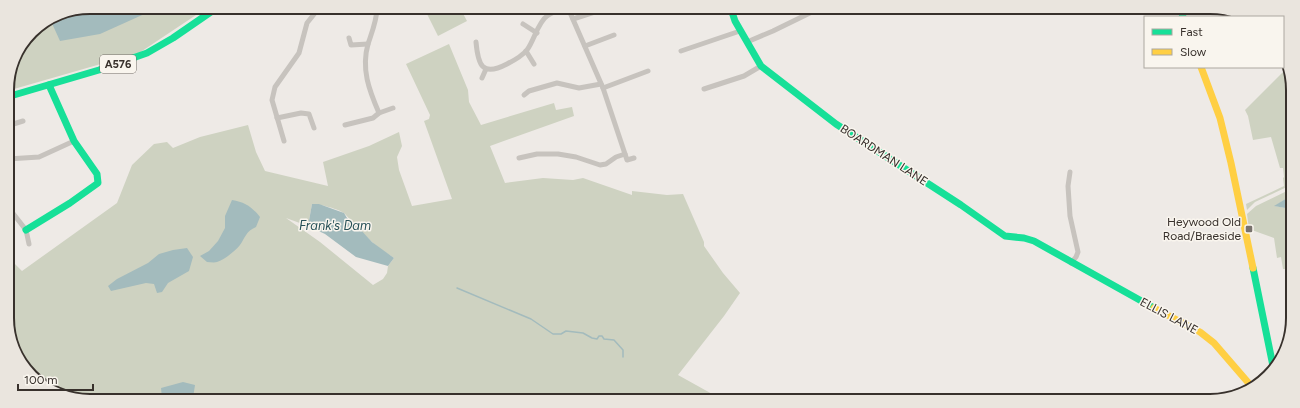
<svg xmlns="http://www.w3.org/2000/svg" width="1300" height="408" viewBox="0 0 1300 408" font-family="Figtree,sans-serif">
<rect width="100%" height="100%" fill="#eeeae6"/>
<g fill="#ced2c1" fill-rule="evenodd">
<polygon points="90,7 208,7 139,53 7,91 7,85 13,58 31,31 58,13"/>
<polygon points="428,8 460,8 467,21 438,36 425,10"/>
<path d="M449,44L468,90L469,102L481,125L554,103L556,110L572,107L574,116L490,146L505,183L543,178L573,180L583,178L632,195V191L667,195L683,194L704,242V246L723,273L740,293L724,316L678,375L714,395L719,400L68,398L28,373L9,334L8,257L22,271L117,203L132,165L154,144L167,142L173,148L200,137L248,125L256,152L265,171L328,186L323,162L369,146L399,132L402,146L397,157L399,170L412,206L452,199L424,121L429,119L430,115L406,64ZM312,204C319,204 340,209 345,214C353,223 362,232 371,241C378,248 387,253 394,258L388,266L387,273L383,279L373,285L320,242L286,218L308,226Z"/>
<polygon points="1288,67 1291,74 1291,185 1255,202 1247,210 1246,204 1284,186 1283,178 1284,177 1283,168 1280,168 1271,137 1253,140 1248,116 1245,110"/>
<polygon points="1291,189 1291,198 1287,198 1275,206 1291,209 1290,290 1286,269 1283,269 1281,257 1277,258 1274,238 1249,229 1247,214 1256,206"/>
</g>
<g fill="#a3bbbd">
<polygon points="90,7 160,7 100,34 60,41 50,19 58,13"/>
<polygon points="1287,198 1291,198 1291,209 1274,206"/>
<path d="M232,200C245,202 252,207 260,217L256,227C246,231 245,238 240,245C235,251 224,260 217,262C214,263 210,262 207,262L200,256L209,251L218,241L225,228V216Z"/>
<polygon points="312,204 319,204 344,213 347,218 360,229 372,242 394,258 388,266 356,257 325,234 308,226"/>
<polygon points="187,248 193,257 189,271 168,283 162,292 157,293 154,284 146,283 111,291 108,286 117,279 148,263 159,254 173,250"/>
<polygon points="183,382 195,385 193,398 162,398 161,388"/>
</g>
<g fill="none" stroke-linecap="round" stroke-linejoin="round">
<polyline stroke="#a3bbbd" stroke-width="1.5" points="457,288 531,319 553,334 561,334 566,331 583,333 592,338 597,339 599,336 602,336 604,339 614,340 623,350 623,357"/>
<g stroke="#c7c3be" stroke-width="5">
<path d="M377,8C377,20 372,32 368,44C361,69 369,90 379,113"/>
<polyline points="568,8 603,88 627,160 634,158"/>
<polyline points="573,19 607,8"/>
<polyline points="523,24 537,33"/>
<polyline points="349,38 351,45 368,44"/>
<path d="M476,42C478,65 482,77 507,64C513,61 522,56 527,50C534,41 538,22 547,16C552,12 559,10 564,8"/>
<polyline points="747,42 773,31 818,9"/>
<polyline points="585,46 614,35"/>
<polyline points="526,51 534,64"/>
<polyline points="681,51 740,31"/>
<polyline points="482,78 486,69"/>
<polyline points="603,88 648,71"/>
<polyline points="704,89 744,76 761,66"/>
<polyline points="524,95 529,91 557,83 579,88 601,84"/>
<polyline points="277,118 301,113 309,114 314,128"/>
<polyline points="345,125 373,118 379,113 393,108"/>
<polyline points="7,126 23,121"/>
<polyline points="284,141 272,100 275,87 299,53 307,23 319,8"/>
<polyline points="519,158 537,154 558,154 576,157 600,165 606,164 616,157 625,154"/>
<polyline points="8,159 39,157 74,141"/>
<polyline points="1070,172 1068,186 1070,216 1078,252 1076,257 1071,263"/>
<polyline points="8,207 26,230 29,244"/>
</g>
<g stroke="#16e098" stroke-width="7">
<polyline points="731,9 735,21 761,66 836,124 961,205 1005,236 1024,238 1034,241 1154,308"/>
<polyline points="1181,10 1183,17"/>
<polyline points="7,97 99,70 147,53 173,38 218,7"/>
<polyline points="26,230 70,203 98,183 97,174 74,141 49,85"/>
<polyline points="1253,268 1273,366"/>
</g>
<g stroke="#ffcf43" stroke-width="7">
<polyline points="1201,67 1220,118 1231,163 1253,268"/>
<polyline points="1154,308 1200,332 1214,343 1252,387"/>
</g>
</g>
<rect fill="#78726d" stroke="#f9f5ee" stroke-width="1.5" x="1245" y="225" width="8" height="8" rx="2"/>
<g text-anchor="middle" stroke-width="3" stroke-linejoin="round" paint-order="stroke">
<rect fill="#f9f5ee" stroke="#726c66" stroke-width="1" x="100" y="55" width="36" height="18" rx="3"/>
<g font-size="11" font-weight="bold" fill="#38312c">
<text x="118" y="68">A576</text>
</g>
<g font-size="12" fill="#38312c" stroke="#f9f5ee">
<text transform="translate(884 155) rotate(33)" y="4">BOARDMAN LANE</text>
<text transform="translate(1169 316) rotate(28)" y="4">ELLIS LANE</text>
</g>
<g font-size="12" fill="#38312c" stroke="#f9f5ee" text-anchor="end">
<text x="1241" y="226">Heywood Old<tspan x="1241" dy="14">Road/Braeside</tspan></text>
</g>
<g font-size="13" font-style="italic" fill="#254f56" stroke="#f9f5ee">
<text x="335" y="230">Frank's Dam</text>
</g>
</g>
<path d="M0 0H1300V408H0ZM90 14H1210A76 76 0 0 1 1286 90V318A76 76 0 0 1 1210 394H90A76 76 0 0 1 14 318V90A76 76 0 0 1 90 14Z" fill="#eae5de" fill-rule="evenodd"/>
<path fill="none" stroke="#38312c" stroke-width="2" d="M90 14H1210A76 76 0 0 1 1286 90V318A76 76 0 0 1 1210 394H90A76 76 0 0 1 14 318V90A76 76 0 0 1 90 14Z"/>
<rect x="1144" y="16" width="140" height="52" fill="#f9f5ee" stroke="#aca7a0"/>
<rect x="1152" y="29" width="20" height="6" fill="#16e098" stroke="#aca7a0"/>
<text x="1180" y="36" font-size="12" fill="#38312c">Fast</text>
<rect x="1152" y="49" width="20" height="6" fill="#ffcf43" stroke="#aca7a0"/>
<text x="1180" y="56" font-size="12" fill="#38312c">Slow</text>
<path d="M18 384v6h75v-6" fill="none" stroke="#38312c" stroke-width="2"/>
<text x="24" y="384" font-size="12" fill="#38312c" stroke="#f9f5ee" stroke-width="3" paint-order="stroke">100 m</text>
</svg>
